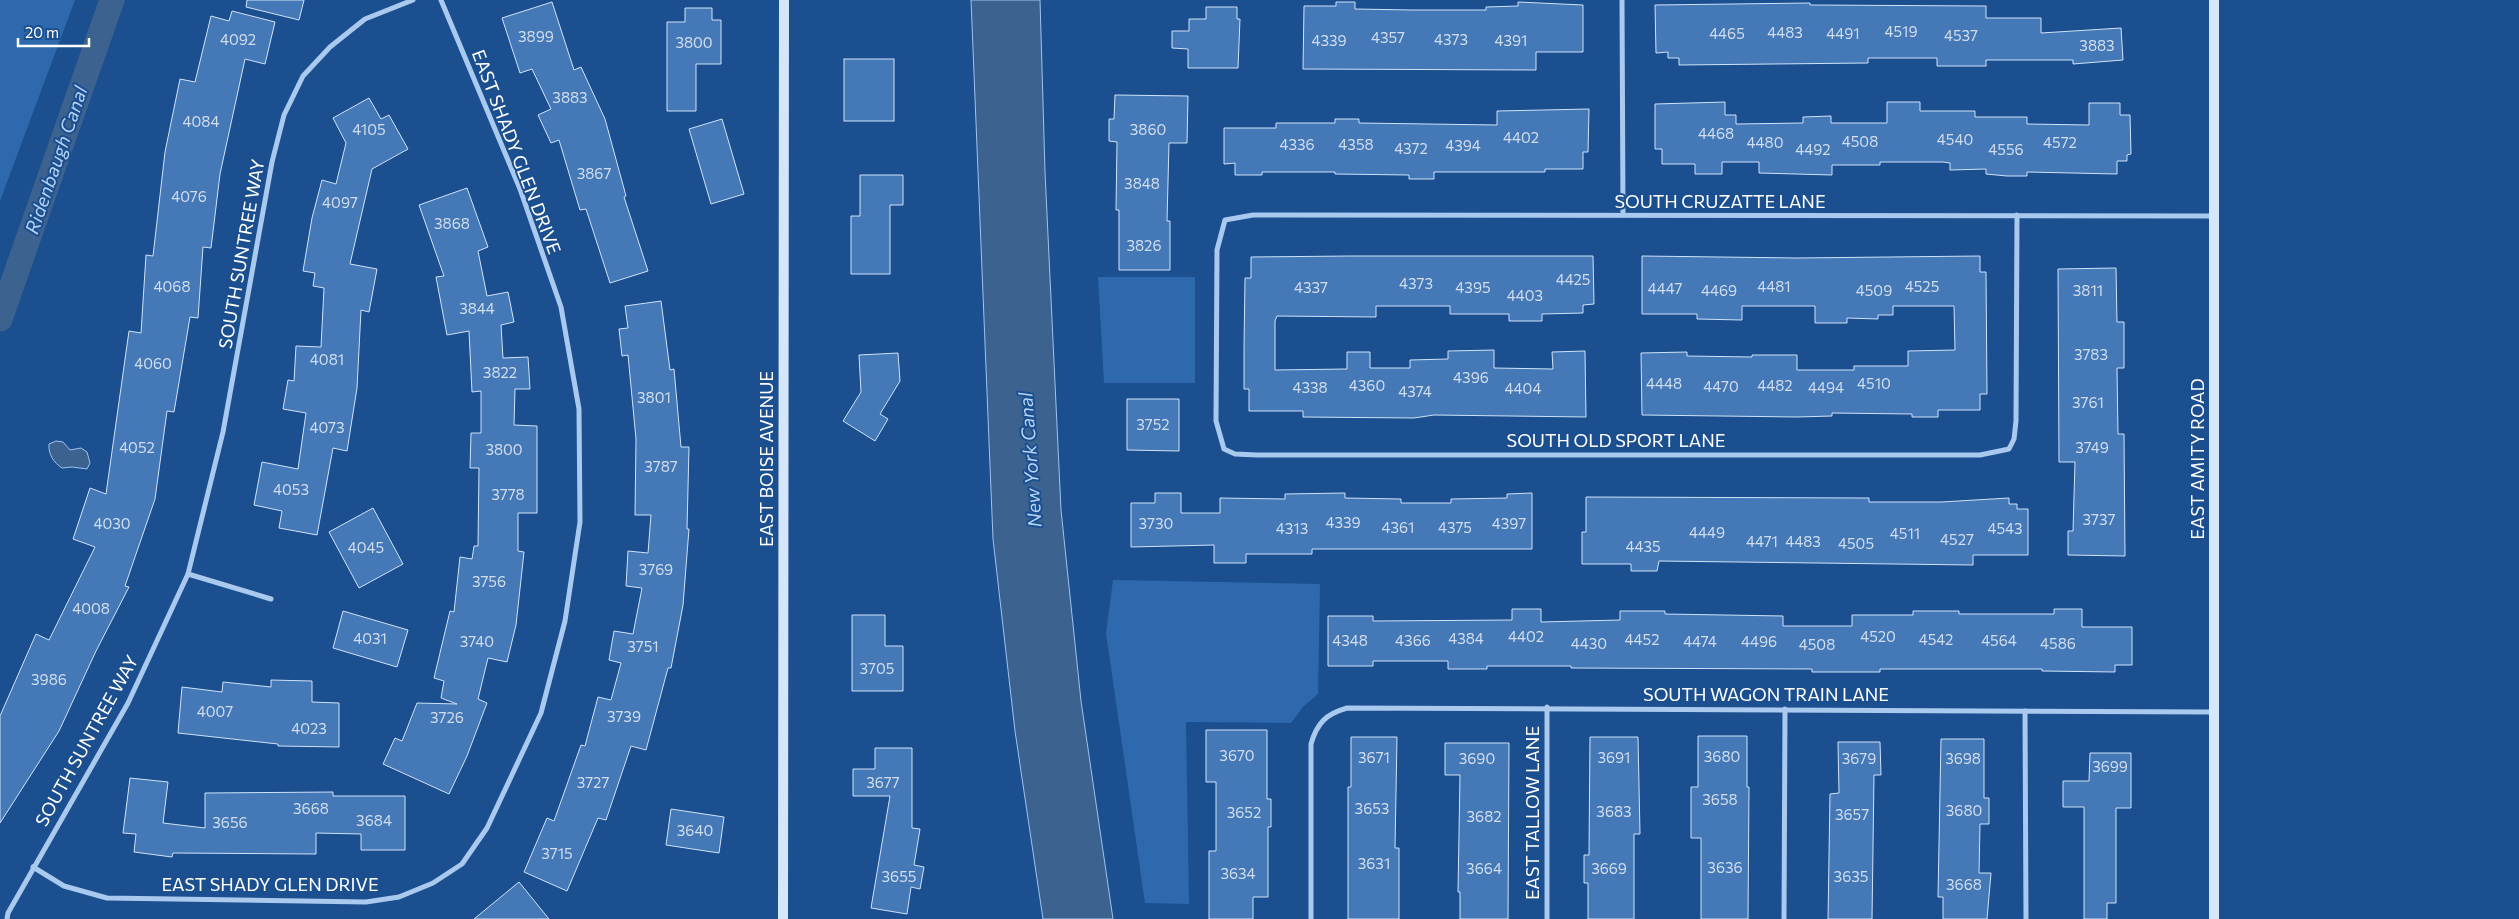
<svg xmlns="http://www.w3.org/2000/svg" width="2519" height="919" viewBox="0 0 2519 919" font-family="Commissioner,sans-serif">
<rect width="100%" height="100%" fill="#1b4f8f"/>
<g fill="#2e69ad">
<polygon points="0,0 75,0 0,201"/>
<polygon points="1098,277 1195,277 1195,383 1104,383"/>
<polygon points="1113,580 1320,584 1318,694 1303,707 1291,723 1186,722 1189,904 1145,903 1106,633"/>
</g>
<g fill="#3c6290" stroke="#9cc4f0">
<polygon points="971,0 1040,0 1045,172 1061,510 1081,701 1113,919 1043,919 1015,731 993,539"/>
<path d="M56,441L63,442L70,450L81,448L87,452L90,463L87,469L72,467L62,468C54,463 48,454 49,444Z"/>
</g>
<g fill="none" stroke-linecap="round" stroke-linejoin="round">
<polyline stroke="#3c6290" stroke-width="25" points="0,319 112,0"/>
</g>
<g fill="#4478b7" stroke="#cfe3fa">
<polygon points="247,0 304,0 299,20 246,7"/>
<polygon points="552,2 574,70 581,67 605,119 626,196 624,197 648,271 610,283 586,209 580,210 559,140 551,143 538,115 551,109 532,69 520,73 502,18"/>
<polygon points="1336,2 1355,2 1355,9 1412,10 1486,10 1486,7 1518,6 1518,2 1583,5 1583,52 1536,52 1536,70 1303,69 1304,6 1336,6"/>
<polygon points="1810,3 1810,5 1986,6 1986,18 2041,18 2041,33 2121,28 2123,60 2073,64 2073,60 1986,60 1986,66 1937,66 1937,58 1868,58 1868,63 1679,65 1679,58 1668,58 1668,52 1656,53 1655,5"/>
<polygon points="1206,7 1237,7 1237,19 1240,19 1238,68 1188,68 1188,49 1172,48 1172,31 1189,31 1189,19 1206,19"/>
<polygon points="685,8 712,8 712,20 721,20 721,64 696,64 696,111 667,111 667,22 685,22"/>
<polygon points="232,11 275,22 265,64 245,59 220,174 211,248 203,247 198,318 190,317 174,412 167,411 155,499 125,586 129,587 96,651 59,731 0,823 0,716 36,634 49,640 95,547 73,539 90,488 106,494 129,331 141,333 146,255 153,256 165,152 180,79 195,82 211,16 229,21"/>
<rect x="844" y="59" width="50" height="62"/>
<polygon points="1115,95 1188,96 1187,143 1169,143 1167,221 1170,221 1170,270 1119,270 1119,210 1116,210 1117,142 1109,141 1109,119 1114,119"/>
<polygon points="369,98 381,119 389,115 408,149 372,169 350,264 377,269 369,312 361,310 357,388 347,451 333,448 317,535 279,528 282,511 254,505 262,462 298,469 306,413 283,409 288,380 294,381 296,346 321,347 324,288 313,286 315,273 303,271 312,218 322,180 336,184 346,143 333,118"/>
<polygon points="1725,102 1725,115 1736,115 1736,124 1803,123 1803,117 1831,116 1831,123 1887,123 1887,102 1920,102 1920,111 1975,111 1975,117 2027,117 2027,124 2089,125 2089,103 2120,103 2120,115 2130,115 2131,154 2127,155 2127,161 2117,161 2117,174 2027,172 2027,176 2007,176 1986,174 1986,169 1950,170 1950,163 1943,162 1880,162 1880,165 1832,165 1832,175 1759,173 1759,162 1722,162 1722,174 1695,174 1695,164 1662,164 1662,149 1655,149 1655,104"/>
<polygon points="1589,109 1588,152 1583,152 1583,169 1545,169 1545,172 1434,172 1434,179 1409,179 1409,175 1335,174 1335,172 1262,172 1262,175 1235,175 1235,163 1224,164 1224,128 1276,128 1276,123 1335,123 1335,119 1359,119 1359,123 1497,125 1497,111"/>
<polygon points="722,119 744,194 711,204 689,129"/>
<polygon points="860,175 903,175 903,205 890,205 890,274 851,274 851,216 860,216"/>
<polygon points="467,188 488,247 478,251 487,296 508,292 514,322 501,325 503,358 528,357 530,389 515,389 514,425 537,426 537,513 518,513 518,551 524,552 516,625 507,662 488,658 478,699 487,703 467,756 449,794 383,764 395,738 402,741 417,703 457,704 441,698 444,681 434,678 450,611 454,612 460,557 472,559 474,546 478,546 479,468 470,468 471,433 481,433 481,391 472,392 469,331 447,335 436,277 444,276 419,205"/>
<polygon points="1350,256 1593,256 1594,304 1583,305 1583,313 1542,314 1542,321 1509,321 1509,314 1450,314 1450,306 1376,306 1376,317 1277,316 1275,321 1275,370 1347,369 1347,352 1370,352 1370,368 1410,368 1410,360 1448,359 1448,351 1494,350 1494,368 1553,369 1552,352 1585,351 1586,417 1434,415 1414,418 1303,417 1303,411 1249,411 1249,389 1244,389 1244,347 1245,278 1251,278 1251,257"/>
<polygon points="1642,256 1797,258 1980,256 1980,272 1986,272 1987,394 1980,394 1980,410 1938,410 1938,417 1912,417 1912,414 1832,413 1832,416 1797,417 1642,415 1641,353 1687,352 1687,356 1752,357 1752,355 1797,355 1797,370 1854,370 1854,366 1908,366 1908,351 1955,350 1954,306 1893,306 1893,315 1878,315 1878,319 1847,318 1847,323 1815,323 1815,306 1742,306 1742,320 1697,319 1697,314 1642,314"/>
<polygon points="2116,268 2117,322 2124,322 2124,368 2117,368 2118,434 2124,434 2125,556 2068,555 2068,531 2073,531 2075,462 2059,462 2058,269"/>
<polygon points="661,301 670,370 674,369 681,447 689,447 687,529 689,529 683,605 671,668 668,668 646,750 631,746 606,820 598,818 567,891 524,872 547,818 554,821 581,745 585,746 598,697 611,700 621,663 609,660 614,631 633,634 642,588 626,586 628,551 648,553 651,515 635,515 636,439 628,355 622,356 619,329 628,328 625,306"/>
<polygon points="898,353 900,381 880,414 888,419 875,441 843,421 861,392 859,355"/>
<polygon points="1127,399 1179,399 1179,451 1127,450"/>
<polygon points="1155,493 1181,493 1181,513 1220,513 1220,498 1285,499 1285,494 1345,493 1345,498 1401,499 1401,503 1451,503 1451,499 1507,498 1507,494 1532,493 1532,549 1312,549 1312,554 1246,554 1246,563 1214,563 1214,545 1131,547 1131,503 1155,503"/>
<polygon points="1586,497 1869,498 1869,502 1941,502 2009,498 2009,504 2017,504 2017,509 2028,509 2028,555 1973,555 1973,565 1659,561 1657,571 1631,571 1631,564 1582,564 1582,532 1586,532"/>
<polygon points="373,508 403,564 359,588 329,532"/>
<polygon points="1512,609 1541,609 1541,622 1620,620 1620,611 1665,611 1665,614 1783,616 1783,626 1852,626 1852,615 1913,615 1913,611 1959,611 1959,614 2054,614 2054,609 2082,609 2082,627 2132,627 2132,665 2115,665 2115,672 2042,671 2042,669 1880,669 1880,672 1812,672 1812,669 1571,668 1571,666 1487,666 1487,669 1448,669 1448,661 1373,661 1373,666 1328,666 1328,616 1373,616 1373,621 1512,620"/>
<polygon points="343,611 408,630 397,667 333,648"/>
<polygon points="852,615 885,615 885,646 903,646 903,691 852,691"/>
<polygon points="271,680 312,681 312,702 339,703 339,747 278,746 278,744 178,733 182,687 222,692 223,682 271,687"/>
<polygon points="1206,730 1267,730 1267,799 1271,799 1271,827 1268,827 1268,897 1253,897 1253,919 1209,919 1209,851 1216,851 1216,782 1206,782"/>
<polygon points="1698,736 1747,736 1747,787 1749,787 1748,919 1701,919 1701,838 1691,838 1691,787 1698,787"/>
<polygon points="1351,737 1397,737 1395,848 1399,848 1399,919 1348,919 1348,787 1351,787"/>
<polygon points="1590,737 1638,737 1640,834 1634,834 1634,919 1588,919 1588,883 1584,883 1584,855 1589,855"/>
<polygon points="1941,739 1984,739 1984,798 1989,798 1989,824 1980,824 1979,873 1991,873 1987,919 1943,919 1943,897 1938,897"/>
<polygon points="1838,742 1880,742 1881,775 1874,775 1872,919 1828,919 1830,794 1839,793"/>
<polygon points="1445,743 1509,743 1508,919 1460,919 1460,892 1458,892 1460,775 1445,775"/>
<polygon points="875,748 912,748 912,828 920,829 914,865 924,867 920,889 911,887 907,914 871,908 890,796 853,796 853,769 875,769"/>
<polygon points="2090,753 2131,753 2131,808 2116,808 2116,903 2107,903 2107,919 2084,919 2084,807 2063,807 2063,781 2089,781"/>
<polygon points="130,778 168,782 163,823 205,828 205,793 333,792 333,796 405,796 405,850 361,850 361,834 316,833 316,854 173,853 172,857 134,852 136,834 123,833"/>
<polygon points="671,809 724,817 719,853 666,845"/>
<polygon points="519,882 549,919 474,919"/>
</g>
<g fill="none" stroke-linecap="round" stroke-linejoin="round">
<g stroke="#a9c9ee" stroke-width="5">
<polyline points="1622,0 1623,215"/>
<polyline points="2017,215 2016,421 2014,439 2009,449 1980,455 1257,455 1235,454 1224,449 1216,421 1217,250 1225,220 1253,215 2215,216"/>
<polyline points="188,574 271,599"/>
<polyline points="2025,711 2026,919"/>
<polyline points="33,867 64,886 107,898 366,902 399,897 433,883 462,864 487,828 541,713 565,621 580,522 579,409 561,307 520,189 441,0"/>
<polyline points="7,919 8,913 128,703 188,574 223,432 272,162 284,115 303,76 330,47 365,19 413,0"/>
<path d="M1311,919V744C1317,723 1326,714 1347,708L2213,712"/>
<polyline points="1547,919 1547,707"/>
<polyline points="1784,919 1785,709"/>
</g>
<g stroke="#d6e6fa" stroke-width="10">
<polyline points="783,919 784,0"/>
<polyline points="2214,919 2214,0"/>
</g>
</g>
<g text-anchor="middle" stroke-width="4" stroke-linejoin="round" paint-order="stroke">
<g font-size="15" fill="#d0dded">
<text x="1901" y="37">4519</text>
<text x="1785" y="38">4483</text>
<text x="1727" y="39">4465</text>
<text x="1843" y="39">4491</text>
<text x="1961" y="41">4537</text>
<text x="536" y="42">3899</text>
<text x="1388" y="43">4357</text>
<text x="238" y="45">4092</text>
<text x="1451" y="45">4373</text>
<text x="1329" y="46">4339</text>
<text x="1511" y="46">4391</text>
<text x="694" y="48">3800</text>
<text x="2097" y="51">3883</text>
<text x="570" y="103">3883</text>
<text x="201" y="127">4084</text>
<text x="369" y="135">4105</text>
<text x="1148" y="135">3860</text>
<text x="1716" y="139">4468</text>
<text x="1521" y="143">4402</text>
<text x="1955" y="145">4540</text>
<text x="1860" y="147">4508</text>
<text x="1765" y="148">4480</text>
<text x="2060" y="148">4572</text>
<text x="1297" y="150">4336</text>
<text x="1356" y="150">4358</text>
<text x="1463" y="151">4394</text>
<text x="1411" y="154">4372</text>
<text x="1813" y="155">4492</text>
<text x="2006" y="155">4556</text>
<text x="594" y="179">3867</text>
<text x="1142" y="189">3848</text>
<text x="189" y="202">4076</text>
<text x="340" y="208">4097</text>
<text x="452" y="229">3868</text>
<text x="1144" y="251">3826</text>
<text x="1573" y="285">4425</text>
<text x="1416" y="289">4373</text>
<text x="172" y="292">4068</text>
<text x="1774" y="292">4481</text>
<text x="1922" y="292">4525</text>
<text x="1311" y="293">4337</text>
<text x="1473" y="293">4395</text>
<text x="1665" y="294">4447</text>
<text x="1719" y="296">4469</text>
<text x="1874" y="296">4509</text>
<text x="2088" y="296">3811</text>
<text x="1525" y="301">4403</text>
<text x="477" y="314">3844</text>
<text x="2091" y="360">3783</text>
<text x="327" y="365">4081</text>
<text x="153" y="369">4060</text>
<text x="500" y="378">3822</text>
<text x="1471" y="383">4396</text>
<text x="1664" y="389">4448</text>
<text x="1874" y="389">4510</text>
<text x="1367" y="391">4360</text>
<text x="1775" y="391">4482</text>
<text x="1721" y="392">4470</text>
<text x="1310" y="393">4338</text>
<text x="1826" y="393">4494</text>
<text x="1523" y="394">4404</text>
<text x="1415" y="397">4374</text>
<text x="654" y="403">3801</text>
<text x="2088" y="408">3761</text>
<text x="1153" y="430">3752</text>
<text x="327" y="433">4073</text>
<text x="137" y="453">4052</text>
<text x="2092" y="453">3749</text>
<text x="504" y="455">3800</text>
<text x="661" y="472">3787</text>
<text x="291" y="495">4053</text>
<text x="508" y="500">3778</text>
<text x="2099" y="525">3737</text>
<text x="1343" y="528">4339</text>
<text x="112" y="529">4030</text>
<text x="1156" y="529">3730</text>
<text x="1509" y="529">4397</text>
<text x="1398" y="533">4361</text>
<text x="1455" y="533">4375</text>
<text x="1292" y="534">4313</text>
<text x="2005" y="534">4543</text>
<text x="1707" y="538">4449</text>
<text x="1905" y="539">4511</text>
<text x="1957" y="545">4527</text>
<text x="1762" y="547">4471</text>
<text x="1803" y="547">4483</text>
<text x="1856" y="549">4505</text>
<text x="1643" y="552">4435</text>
<text x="366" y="553">4045</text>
<text x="656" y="575">3769</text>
<text x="489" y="587">3756</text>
<text x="91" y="614">4008</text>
<text x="1526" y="642">4402</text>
<text x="1878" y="642">4520</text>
<text x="370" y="644">4031</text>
<text x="1466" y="644">4384</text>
<text x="1642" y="645">4452</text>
<text x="1936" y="645">4542</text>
<text x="1350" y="646">4348</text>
<text x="1413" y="646">4366</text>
<text x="1999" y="646">4564</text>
<text x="477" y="647">3740</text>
<text x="1700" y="647">4474</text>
<text x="1759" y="647">4496</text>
<text x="1589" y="649">4430</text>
<text x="2058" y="649">4586</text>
<text x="1817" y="650">4508</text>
<text x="643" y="652">3751</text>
<text x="877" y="674">3705</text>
<text x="49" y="685">3986</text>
<text x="215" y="717">4007</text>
<text x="624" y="722">3739</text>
<text x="447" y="723">3726</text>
<text x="309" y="734">4023</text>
<text x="1237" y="761">3670</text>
<text x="1722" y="762">3680</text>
<text x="1374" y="763">3671</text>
<text x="1614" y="763">3691</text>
<text x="1477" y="764">3690</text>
<text x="1859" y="764">3679</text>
<text x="1963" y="764">3698</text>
<text x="2110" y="772">3699</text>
<text x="593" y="788">3727</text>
<text x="883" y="788">3677</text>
<text x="1720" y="805">3658</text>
<text x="311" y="814">3668</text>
<text x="1372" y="814">3653</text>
<text x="1964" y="816">3680</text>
<text x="1614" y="817">3683</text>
<text x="1244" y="818">3652</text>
<text x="1852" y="820">3657</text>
<text x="1484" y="822">3682</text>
<text x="374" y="826">3684</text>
<text x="230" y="828">3656</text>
<text x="695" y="836">3640</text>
<text x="557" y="859">3715</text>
<text x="1374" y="869">3631</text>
<text x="1725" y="873">3636</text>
<text x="1484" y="874">3664</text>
<text x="1609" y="874">3669</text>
<text x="1238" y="879">3634</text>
<text x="899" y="882">3655</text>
<text x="1851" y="882">3635</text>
<text x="1964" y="890">3668</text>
</g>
<g font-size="18" fill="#fff" stroke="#1b4f8f">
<text transform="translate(516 152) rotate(69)" y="6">EAST SHADY GLEN DRIVE</text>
<text x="1720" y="208">SOUTH CRUZATTE LANE</text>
<text transform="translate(242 254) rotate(-80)" y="6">SOUTH SUNTREE WAY</text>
<text x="1616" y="447">SOUTH OLD SPORT LANE</text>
<text transform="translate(767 459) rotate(-90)" y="6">EAST BOISE AVENUE</text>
<text transform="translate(2198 459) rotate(-90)" y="6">EAST AMITY ROAD</text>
<text x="1766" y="701">SOUTH WAGON TRAIN LANE</text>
<text transform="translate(87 741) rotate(-61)" y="6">SOUTH SUNTREE WAY</text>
<text transform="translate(1533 813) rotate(-90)" y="6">EAST TALLOW LANE</text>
<text x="270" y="891">EAST SHADY GLEN DRIVE</text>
</g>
<g font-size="19" font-style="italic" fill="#b5d3f5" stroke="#1b4f8f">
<text transform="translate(56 160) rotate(-71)" y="7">Ridenbaugh Canal</text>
<text transform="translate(1030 460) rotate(-94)" y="7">New York Canal</text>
</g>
</g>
<path d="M18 38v8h71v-8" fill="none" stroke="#ffffff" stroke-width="2.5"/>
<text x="25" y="38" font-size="15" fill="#ffffff" stroke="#1b4f8f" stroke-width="4" paint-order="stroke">20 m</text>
</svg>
